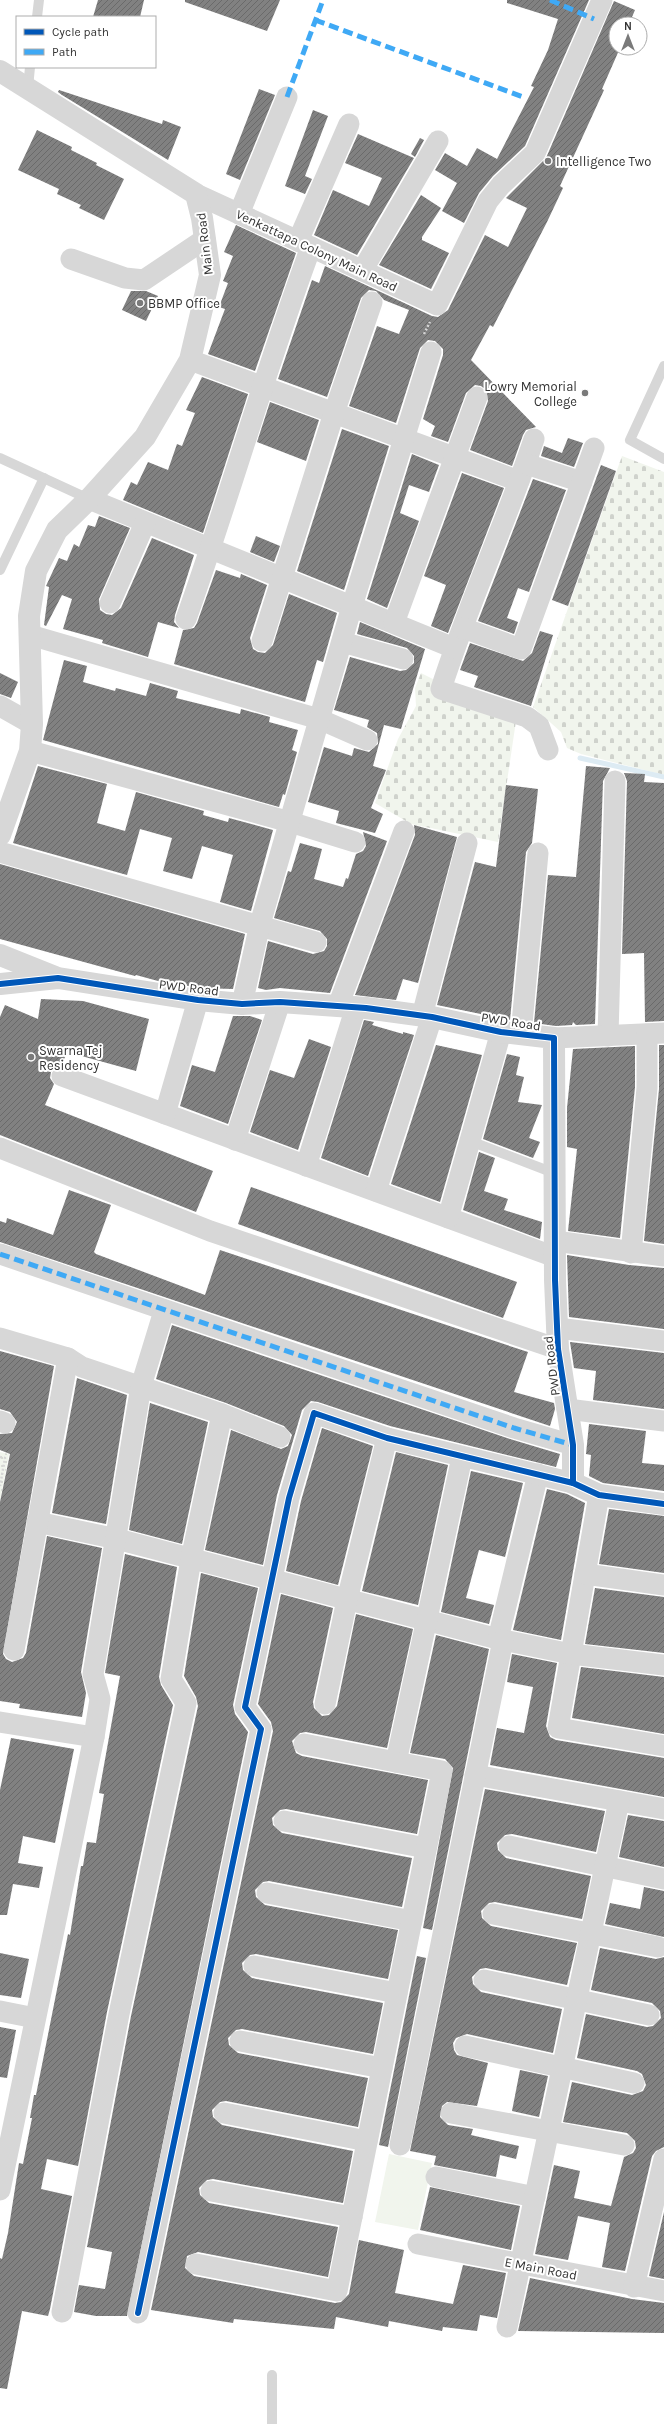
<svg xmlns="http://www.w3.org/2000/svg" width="664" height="2424" viewBox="0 0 664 2424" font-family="Karla,sans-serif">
<defs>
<pattern id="cemetery-stones" width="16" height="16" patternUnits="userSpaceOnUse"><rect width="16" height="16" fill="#f1f5ed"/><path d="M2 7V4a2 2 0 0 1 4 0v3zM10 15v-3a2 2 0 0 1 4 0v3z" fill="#cfd2cc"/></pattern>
<pattern id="park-dots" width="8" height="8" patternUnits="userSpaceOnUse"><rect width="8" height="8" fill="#f1f5ed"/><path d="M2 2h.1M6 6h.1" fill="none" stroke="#cfd2cc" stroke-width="1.8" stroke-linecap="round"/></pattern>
<pattern id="building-hatch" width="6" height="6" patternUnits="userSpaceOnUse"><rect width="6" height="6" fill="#818181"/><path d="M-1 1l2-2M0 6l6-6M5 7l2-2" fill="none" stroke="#6a6a6a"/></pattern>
</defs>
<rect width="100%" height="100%" fill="#fff"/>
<g fill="url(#cemetery-stones)">
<polygon points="622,456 664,472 664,775 581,754 567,748 561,732 533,707"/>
<polygon points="421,673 516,721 498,842 411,824 375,803 398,739 416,706 415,688"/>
</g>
<polygon fill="url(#park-dots)" points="0,1452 9,1454 0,1501"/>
<polygon fill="#f1f5ed" points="389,2154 432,2163 418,2230 375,2222"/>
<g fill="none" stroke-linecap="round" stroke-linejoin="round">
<polyline stroke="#ddebf3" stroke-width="5" points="580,758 664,777"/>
</g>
<g fill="url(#building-hatch)">
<polygon points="98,0 144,0 140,17 93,17"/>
<polygon points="185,0 280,0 267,31 185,2"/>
<polygon points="507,0 589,0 525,146 493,176 479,193 464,223 442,211 457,183 435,170 445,153 467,166 477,148 497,159 534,87 531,86 548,50 558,19 507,3"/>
<polygon points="614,1 635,10 629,24 616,24 616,48 620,48 602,89 604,90 560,186 563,188 547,222 493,327 490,325 471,360 536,427 526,430 523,435 512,466 470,450 488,401 486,390 481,386 475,385 466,393 448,442 431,436 435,426 423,419 443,355 443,349 435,341 428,340 420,348 396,423 349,406 377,326 399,334 409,310 384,300 376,291 369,290 361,298 327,397 278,379 312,280 319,283 325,266 432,316 438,317 448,310 485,235 508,247 527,208 506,198 546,158"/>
<polygon points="259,89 275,95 240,180 226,174"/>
<polygon points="59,90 162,124 163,120 181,127 168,160 62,95 58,92"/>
<polygon points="313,110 328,116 305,176 312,179 305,194 285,186"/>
<polygon points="37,130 72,147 71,150 97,163 96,165 124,179 104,220 79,208 81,205 57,194 59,189 18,170"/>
<polygon points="358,134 414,158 357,255 314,235 333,190 369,206 382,178 345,163"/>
<polygon points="420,138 424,140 415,157 411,154"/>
<polygon points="421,195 441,208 422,237 422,240 449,253 431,289 379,265"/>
<polygon points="236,225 296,253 255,371 208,354 225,309 219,307 228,283 223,281 233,256 224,252"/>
<polygon points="131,291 146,291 158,296 146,321 122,310"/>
<polygon points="202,377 248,394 203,533 123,500 131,482 137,485 148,462 168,470 177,444 182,446 195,413 186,410"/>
<polygon points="270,402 319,420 306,461 257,442"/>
<polygon points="342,429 389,446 344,590 297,571"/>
<polygon points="568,438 583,443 574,467 541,456 544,446 562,453"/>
<polygon points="412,454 439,465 429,492 409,485 400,513 419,521 387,608 367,599"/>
<polygon points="601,465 616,471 568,606 552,600"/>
<polygon points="462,473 504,488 448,633 431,626 446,585 424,576"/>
<polygon points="533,479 566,490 529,592 518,588 507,618 518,622 514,634 478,621"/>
<polygon points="99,516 130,528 99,599 100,610 106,614 112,615 121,608 152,538 194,555 175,615 174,622 179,628 158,622 148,657 102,643 103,640 63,629 72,599 62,595 46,626 44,625 49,587 46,586 59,558 67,561 74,544 79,547 88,525 95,527"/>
<polygon points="256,536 280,546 274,562 250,552"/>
<polygon points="216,570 240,578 241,574 267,585 250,638 253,649 258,652 265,653 273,645 289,594 337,613 323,662 317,660 305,702 174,664 183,630 194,628 197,623"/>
<polygon points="360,622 425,649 401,729 384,725 373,766 386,770 371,808 383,814 375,833 336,823 339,811 308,802 324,747 352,756 354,748 369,752 378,744 377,733 367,727 369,720 334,710 350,657 400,671 406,670 414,663 414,656 407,648 357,634"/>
<polygon points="540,631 553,635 531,706 474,687 478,676 460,670 470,643 523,661 532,653"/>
<polygon points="64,660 87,666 83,682 115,691 116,688 146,696 150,683 178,691 176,698 240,714 241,709 270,717 269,722 298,730 292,750 297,752 285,795 283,794 279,807 43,740"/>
<polygon points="0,673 18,682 11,698 0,694"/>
<polygon points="38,766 107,784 97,823 125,831 136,792 204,811 203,815 228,822 229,818 273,830 251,911 220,902 233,855 202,846 192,879 163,871 172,838 140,829 127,875 13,843"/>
<polygon points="586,766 610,768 603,781 595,1024 576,1025 573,1022 572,1025 556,1026 534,1023 548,875 576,877"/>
<polygon points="624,773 645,774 644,782 664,783 664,1021 645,1022 644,953 622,954 627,781"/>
<polygon points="506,785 538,789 532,843 526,852 510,1020 437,1005 475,862 496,867"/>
<polygon points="414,825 457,837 418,983 403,979 396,1000 355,995 415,835"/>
<polygon points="363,832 387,841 330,993 280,988 266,990 258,988 268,941 313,954 324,951 327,946 327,939 320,931 274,918 288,871 291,872 300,843 322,849 314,879 343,887 346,878 348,879 356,854 363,851 366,846"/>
<polygon points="0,864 245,934 233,989 200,988 158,981 136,975 135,976 0,939"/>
<polygon points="41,999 83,1001 149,1019 136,1071 67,1052 62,1064 55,1067 51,1072 50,1078 54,1084 45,1105 213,1171 196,1212 0,1135 0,1017 5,1005 38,1019"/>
<polygon points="233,1016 250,1016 262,1020 228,1124 180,1106 192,1065 215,1072"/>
<polygon points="364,1020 374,1022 372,1025 403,1034 403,1032 414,1035 368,1176 321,1158"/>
<polygon points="309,1039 331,1047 298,1150 250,1132 270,1070 294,1078"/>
<polygon points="436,1045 482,1055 440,1202 391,1184"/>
<polygon points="659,1045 664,1045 664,1244 644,1241 659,1089"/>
<polygon points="635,1046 635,1087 620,1238 568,1231 577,1149 567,1147 567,1108 573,1049"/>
<polygon points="507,1054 520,1057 516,1075 524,1077 518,1102 542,1105 529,1138 540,1142 533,1158 483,1139"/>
<polygon points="479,1152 495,1158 484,1191 508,1199 504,1210 542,1222 540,1239 463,1210"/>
<polygon points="251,1187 517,1282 503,1318 238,1224"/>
<polygon points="69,1190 111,1205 94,1252 96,1254 205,1295 220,1250 528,1352 514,1392 554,1403 555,1409 550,1426 0,1242 0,1221 6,1223 7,1218 53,1235"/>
<polygon points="567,1255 629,1265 664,1268 664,1329 569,1317"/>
<polygon points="172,1325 510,1439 560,1454 556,1467 390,1426 318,1402 311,1401 302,1410 277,1495 263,1565 205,1550 231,1430 281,1449 288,1446 292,1435 284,1426 226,1403 156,1379"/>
<polygon points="570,1342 664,1353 664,1409 593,1400 596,1371 574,1368"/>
<polygon points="0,1351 54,1366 3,1654 6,1659 12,1662 23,1658 26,1653 47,1536 102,1548 81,1672 86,1693 82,1717 19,1708 20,1704 0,1701 0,1502 10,1454 0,1450 0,1434 12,1433 17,1422 10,1412 0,1409"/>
<polygon points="77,1378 127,1395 106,1524 52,1513"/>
<polygon points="150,1403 208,1422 182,1544 129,1530"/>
<polygon points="589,1424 646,1431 642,1463 664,1465 664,1491 603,1483 589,1476 591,1455 586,1454"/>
<polygon points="322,1428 373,1446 338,1585 286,1571 301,1501"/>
<polygon points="396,1452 448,1465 418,1605 362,1591"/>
<polygon points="471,1471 523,1483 505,1557 479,1550 466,1598 494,1605 489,1624 441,1612"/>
<polygon points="547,1489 567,1494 585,1503 561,1640 513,1630"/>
<polygon points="609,1509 664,1516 664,1573 599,1564"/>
<polygon points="125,1554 177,1567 159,1677 161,1685 173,1705 107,2012 78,2166 47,2159 41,2189 72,2196 50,2309 48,2316 22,2311 7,2389 0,2388 0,2258 2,2259 8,2233 19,2163 23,2164 32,2118 30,2118 34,2095 36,2095 68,1934 70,1935 81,1866 83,1866 87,1842 96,1843 104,1794 99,1793 120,1676 105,1673"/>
<polygon points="201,1573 258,1588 233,1705 235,1714 248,1732 127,2316 96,2316 74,2312 79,2285 105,2289 112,2252 87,2247 131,2016 198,1706 196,1697 184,1676"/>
<polygon points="595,1588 664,1597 664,1653 585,1644"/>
<polygon points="281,1594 333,1608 313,1702 314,1708 322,1716 329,1715 337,1706 356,1614 413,1629 387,1748 306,1732 300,1733 292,1741 296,1753 302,1756 428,1780 417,1834 286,1809 280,1810 272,1818 273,1825 282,1833 412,1858 402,1907 269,1881 263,1882 255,1890 256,1897 265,1905 398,1930 388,1979 256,1954 250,1955 242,1963 243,1970 252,1978 383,2003 373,2054 242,2029 236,2030 228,2038 229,2045 238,2053 368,2078 358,2127 226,2101 220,2102 212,2110 213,2117 222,2125 353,2151 343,2203 213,2179 207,2180 199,2188 200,2195 209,2203 338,2227 328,2277 198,2252 187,2256 185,2268 194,2276 335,2303 341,2302 349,2294 359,2240 404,2250 395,2293 453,2304 463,2265 506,2273 497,2318 480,2315 477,2331 443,2327 442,2331 389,2321 388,2327 336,2317 334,2329 234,2319 233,2323 151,2310 273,1731 271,1722 258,1704"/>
<polygon points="436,1635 489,1649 432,1930 423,1928 453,1768 445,1759 410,1753"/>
<polygon points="512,1654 557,1663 546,1726 550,1737 556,1740 664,1758 664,1797 490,1765 497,1728 524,1733 533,1687 507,1682"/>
<polygon points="581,1667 664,1677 664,1734 572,1718"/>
<polygon points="11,1738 74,1749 55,1843 23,1836 18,1863 43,1867 39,1888 13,1884 7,1915 0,1915 0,1790"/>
<polygon points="485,1789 605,1811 596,1852 512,1834 505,1835 497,1843 498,1850 506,1858 591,1876 582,1919 495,1902 489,1903 481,1911 482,1918 491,1926 577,1943 567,1985 486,1968 480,1969 472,1977 473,1984 481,1992 562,2009 553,2053 467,2034 456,2038 453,2043 454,2050 457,2055 488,2063 477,2106 447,2102 442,2106 440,2117 448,2125 473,2129 471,2135 519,2146 516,2159 500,2155 496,2177 434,2165 436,2156 410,2151"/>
<polygon points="628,1815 664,1821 664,1867 619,1857"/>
<polygon points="644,1887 664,1891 664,1937 605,1924 610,1903 640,1909"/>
<polygon points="600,1948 656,1959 664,1957 664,2147 656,2151 652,2156 625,2271 602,2267 610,2223 578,2216 568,2260 535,2254 554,2165 580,2171 574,2198 611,2206 624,2157 633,2153 636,2148 635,2141 627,2133 563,2122 572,2082 632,2095 643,2091 646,2085 642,2074 637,2071 577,2058 586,2014 647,2027 653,2026 661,2018 660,2011 652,2003 591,1990"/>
<polygon points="0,1953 29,1959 21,1998 0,1995"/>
<polygon points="417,1956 426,1958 388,2147 379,2145"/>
<polygon points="0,2027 16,2030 7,2078 0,2077"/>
<polygon points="520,2070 548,2076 539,2117 512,2111"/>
<polygon points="430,2187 520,2206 511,2250 420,2230"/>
<polygon points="664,2212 664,2279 649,2276"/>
<polygon points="530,2278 632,2299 664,2303 664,2333 518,2331"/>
</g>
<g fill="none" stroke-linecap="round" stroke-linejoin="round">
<g stroke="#d6d6d6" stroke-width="2.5" stroke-dasharray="2 2" stroke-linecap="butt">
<polyline points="424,334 430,322"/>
<polyline points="0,1457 5,1458 0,1486"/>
</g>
<g stroke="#d7d7d7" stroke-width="10">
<polyline points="37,17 39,0"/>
<polyline points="28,88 30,67"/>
<polyline points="664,366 630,440 664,459"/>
<polyline points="0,458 89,499"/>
<polyline points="0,570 44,478"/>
<polyline points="470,1141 554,1173"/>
<polyline points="272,2375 272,2424"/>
</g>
<g stroke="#d7d7d7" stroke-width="21">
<polyline points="196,194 437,305 488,201 501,185 535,153 602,0"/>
<polyline points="239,214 287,97"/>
<polyline points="298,241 349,124"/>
<polyline points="71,259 125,278 144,280 205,239"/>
<polyline points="362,271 438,141"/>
<polyline points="190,360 519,481"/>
<path d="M534,439C506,523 468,604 441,689L527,717L539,726L548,750"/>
<polyline points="526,464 582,482"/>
<polyline points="89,499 454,648"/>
<polyline points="110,603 145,523"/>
<path d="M186,619C230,496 265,370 311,247"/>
<polyline points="394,623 477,397"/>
<polyline points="463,628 521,649 594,448"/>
<polyline points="30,635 319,719 367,740"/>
<polyline points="262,641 334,413 372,302"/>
<polyline points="342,642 403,659"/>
<polyline points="0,706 32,724"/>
<polyline points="30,751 290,822 355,842"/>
<polyline points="0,852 316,942"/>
<polyline points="242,1004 260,924 352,606 431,352"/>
<polyline points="338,1006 404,831"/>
<polyline points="422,1016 467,843"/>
<polyline points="521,1034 538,853"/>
<polyline points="608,1036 615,781"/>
<polyline points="554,1038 664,1033"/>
<polyline points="62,1076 555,1257"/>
<polyline points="165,1114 198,1000"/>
<polyline points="235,1140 280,1002"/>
<polyline points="0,1148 210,1231 558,1349"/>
<polyline points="306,1166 356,1007"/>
<polyline points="376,1191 432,1017"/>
<polyline points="448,1218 501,1032"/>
<polyline points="555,1241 664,1256"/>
<polyline points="631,1253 647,1088 647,1034"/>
<polyline points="0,1254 514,1428 573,1445"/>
<polyline points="557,1328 664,1341"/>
<polyline points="0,1338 68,1358 82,1367 222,1414 280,1437"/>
<polyline points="567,1409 664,1421"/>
<polyline points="0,1421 5,1423"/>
<polyline points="599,1495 558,1728 664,1746"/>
<polyline points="37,1522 117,1539 498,1639 571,1654 664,1665"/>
<polyline points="585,1574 664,1585"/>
<polyline points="498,1639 538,1474"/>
<polyline points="14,1650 68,1358"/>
<polyline points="325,1704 347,1600 387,1438"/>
<polyline points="0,1722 94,1737"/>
<polyline points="396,1762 462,1457"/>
<polyline points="475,1775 664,1809"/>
<polyline points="284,1821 426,1848"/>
<polyline points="509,1846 664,1879"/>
<polyline points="267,1893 412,1921"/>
<polyline points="493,1914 658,1947"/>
<polyline points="254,1966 397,1993"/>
<polyline points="484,1980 649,2015"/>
<polyline points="0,2011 35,2018"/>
<polyline points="240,2041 382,2068"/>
<polyline points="465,2046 634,2083"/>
<polyline points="224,2113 367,2141"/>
<polyline points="451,2113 624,2145"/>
<polyline points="400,2145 503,1640"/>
<polyline points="436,2177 535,2197"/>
<polyline points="0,2190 94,1737 100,1699 93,1674 141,1386 164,1311"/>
<polyline points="211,2191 352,2217"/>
<polyline points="418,2244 664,2291"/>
<polyline points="196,2264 337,2291 442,1771 304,1744"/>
<polyline points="634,2287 664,2159"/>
<polyline points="62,2312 119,2014 186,1703 171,1679 191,1559 222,1414"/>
<polyline points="138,2313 261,1729 245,1707 289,1498 314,1413 387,1438 573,1483"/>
<polyline points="507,2327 619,1801"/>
</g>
<g stroke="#d7d7d7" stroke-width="22">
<polyline points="0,71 196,194 202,218 210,275 190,360 145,437 89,499 57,530 36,571 29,616 32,724 30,751 0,835"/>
<polyline points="0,955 55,977"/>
<polyline points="0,984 58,978 198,1000 242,1004 280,1002 366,1008 432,1017 501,1032 554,1038 555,1280 558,1349 573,1445 573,1483 599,1495 664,1504"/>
</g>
<g stroke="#3fa9f5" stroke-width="5" stroke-dasharray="10 5" stroke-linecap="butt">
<polyline points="550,0 594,19"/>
<polyline points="315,20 526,98"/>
<polyline points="287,97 323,0"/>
<polyline points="0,1254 514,1428 573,1445"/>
</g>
<defs>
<g id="cycleway">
<polyline points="0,984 58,978 198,1000 242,1004 280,1002 366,1008 432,1017 501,1032 554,1038 555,1280 558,1349 573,1445 573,1483 599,1495 664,1504"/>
<polyline points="138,2313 261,1729 245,1707 289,1498 314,1413 387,1438 573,1483"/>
</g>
</defs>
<use href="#cycleway" stroke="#fff" stroke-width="8"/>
<use href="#cycleway" stroke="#0057b8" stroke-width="6"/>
</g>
<g fill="#7a7a7a" stroke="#fff" stroke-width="1.5">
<circle cx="548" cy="161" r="4"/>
<circle cx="140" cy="303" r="4"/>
<circle cx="585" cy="393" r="4"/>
<circle cx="31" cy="1057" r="4"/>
</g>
<g text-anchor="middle" stroke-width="4" stroke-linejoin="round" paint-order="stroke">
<g font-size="13" fill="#333" stroke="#fff" text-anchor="start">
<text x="556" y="166">Intelligence Two</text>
<text x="148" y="308">BBMP Office</text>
<text x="577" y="391" text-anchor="end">Lowry Memorial<tspan x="577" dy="15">College</tspan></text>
<text x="39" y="1055">Swarna Tej<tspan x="39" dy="15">Residency</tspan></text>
</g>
<g font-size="13" fill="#333" stroke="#fff">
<text transform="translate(204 244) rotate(-97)" y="5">Main Road</text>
<text transform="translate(317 250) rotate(25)" y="5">Venkattapa Colony Main Road</text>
<text transform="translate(189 987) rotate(7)" y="5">PWD Road</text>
<text transform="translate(511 1021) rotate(9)" y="5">PWD Road</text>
<text transform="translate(551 1366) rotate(-97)" y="5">PWD Road</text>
<text transform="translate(541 2268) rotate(11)" y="5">E Main Road</text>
</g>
</g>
<rect x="16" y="16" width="140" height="52" fill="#ffffff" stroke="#adadad"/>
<rect x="24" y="29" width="20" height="6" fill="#0057b8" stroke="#adadad"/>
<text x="52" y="36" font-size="12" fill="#333333">Cycle path</text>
<rect x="24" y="49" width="20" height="6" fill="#3fa9f5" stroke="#adadad"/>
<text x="52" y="56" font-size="12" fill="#333333">Path</text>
<g transform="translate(628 36)"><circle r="19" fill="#ffffff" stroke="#adadad"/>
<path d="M0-3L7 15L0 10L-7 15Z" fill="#7a7a7a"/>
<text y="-6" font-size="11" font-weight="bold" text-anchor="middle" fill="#333333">N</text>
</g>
</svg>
